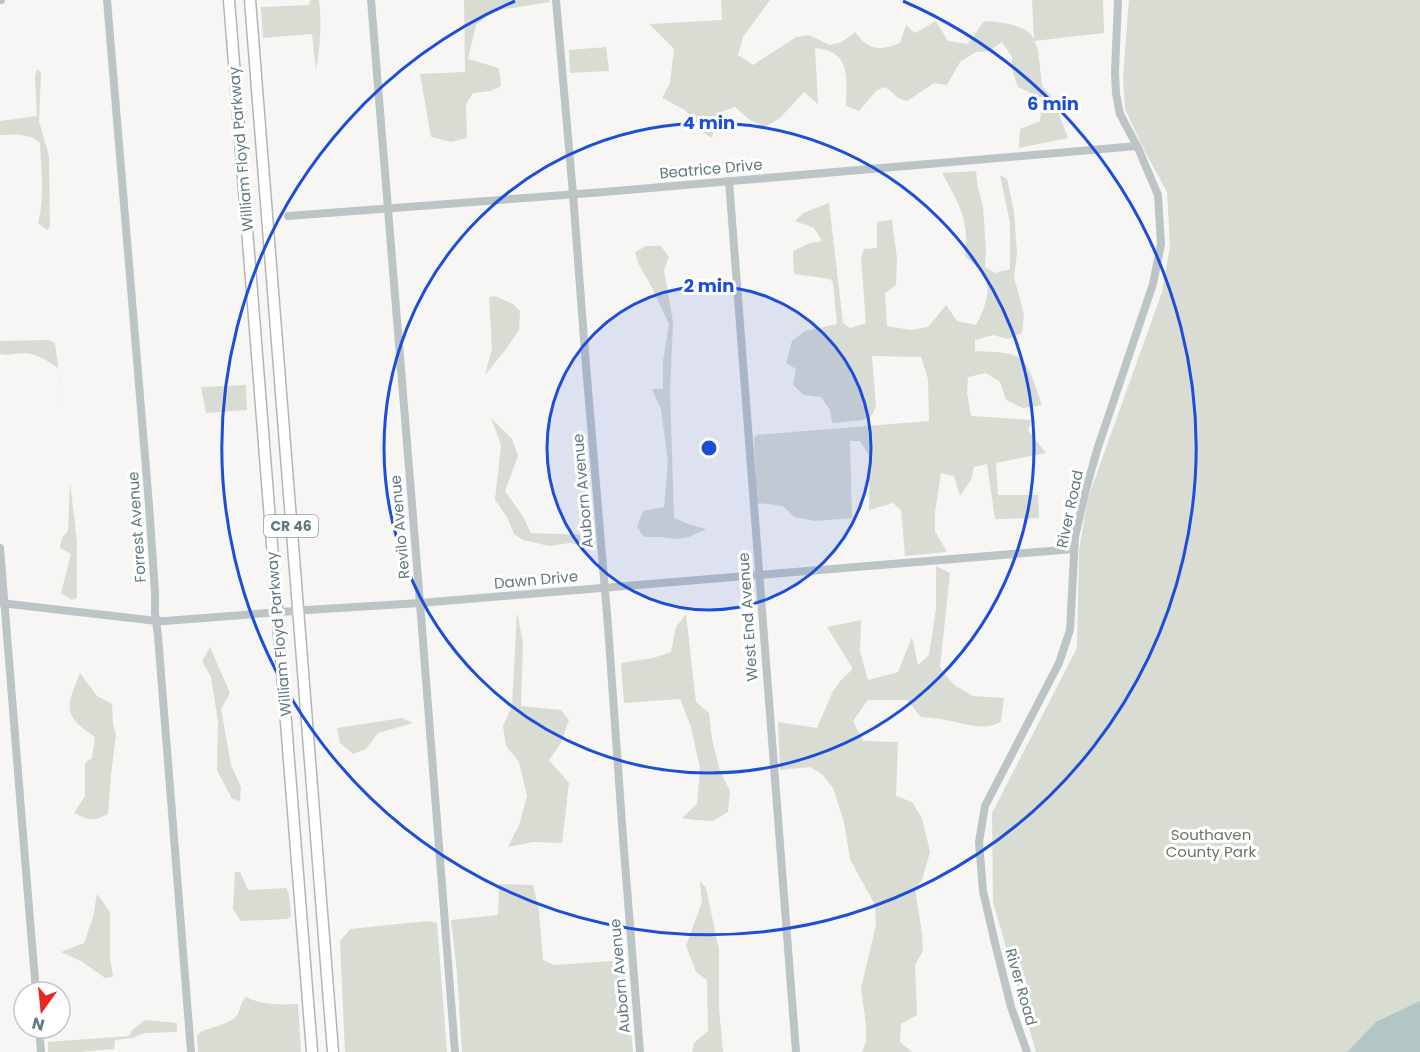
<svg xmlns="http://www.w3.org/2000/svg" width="1420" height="1052" viewBox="0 0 1420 1052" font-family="Poppins,sans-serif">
<rect width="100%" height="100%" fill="#f7f6f4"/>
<g fill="#d8dcd3">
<path d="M310,0H319C322,26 320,45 316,70L312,34L263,38L261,7L309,5Z"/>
<polygon points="464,0 550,0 550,2 493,11 476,25 468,59 499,68 501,86 491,91 473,93 466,104 467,138 451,142 431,137 420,74 465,72"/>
<path d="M721,0H770L743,37L738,55L753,65L796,37L809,35L830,45L842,42L855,32C869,51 879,51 900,43L906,25L915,33L936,21L948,41L968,44L984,21C999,22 1027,24 1034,39L1032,0H1103L1104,33L1034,41L1038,49L1042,86L1053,98L1068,138L1019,148L1020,129L1040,121L1042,98L1018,87L1012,70V57L1002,42L989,51L976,52L960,62L947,85L934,83L907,101L898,98L886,87L877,90L859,111L846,106C846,87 851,59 829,51C825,49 820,49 815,48L818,104L804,92L780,118L765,127L750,120L735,107L718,113L712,138L705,134L685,110L662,98L670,83L674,49L649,24L722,20Z"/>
<polygon points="1129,0 1420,0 1420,1052 1036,1052 993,902 992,813 1077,648 1079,550 1088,498 1162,292 1170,246 1167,192 1143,148 1125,109 1123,76"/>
<polygon points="606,47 609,71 570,73 569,50"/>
<path d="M37,69L41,73L39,121L49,156L50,226L47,230L38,223C45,197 41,170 40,143C29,133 14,134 0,135V121L37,116L35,77Z"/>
<path d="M976,171L978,188L983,206L986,251L985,267L995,273L1010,269V223L1000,175L1007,179L1014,212L1017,253L1014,277L1024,314L1022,333L1008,339L993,335L975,340V351C986,352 1009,351 1018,357C1031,365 1037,392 1042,405L1023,408L1006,400L1000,382L986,373L968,377L967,392L971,416L1032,420L1028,430L1046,453L996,463L998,495H1038L1039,518L995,519L987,464L974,467L971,480L960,496L954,476L941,473L935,513V531L947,552L905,556L901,510L893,503L869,510L870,457L860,441H850L852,518L815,521L794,517L783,506L757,503L754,438L757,435L929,421L928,379L921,357L872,356L876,406L872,415L863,420L832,423L830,410L821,397L804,395L793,385L796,369L786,363L792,341L805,331L837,324L833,283L830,279L794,274L793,251L810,243L822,241L814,228L795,221L803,213L829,203L843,323L850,328L866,323L861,259L864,249L877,248V222L892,220L897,258L896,285L885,293L887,326L911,330L928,327L946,305L957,321L976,325C984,310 994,288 982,272C978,266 970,261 965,256C970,221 958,202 942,173Z"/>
<polygon points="646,246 661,246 669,257 664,270 673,322 670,391 674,518 688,524 706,529 689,537 677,539 659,537 644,537 637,527 643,511 664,507 668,462 661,409 652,389 663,389 663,361 669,324 651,286 639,265 635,252"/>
<polygon points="495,296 513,304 520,311 519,330 507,348 485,375 492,349 489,297"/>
<path d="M49,340L55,343L65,420L58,368C49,362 36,353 25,353C17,353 9,356 0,354V341Z"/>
<polygon points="246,385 247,410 206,413 201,387"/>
<polygon points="491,418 512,439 518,456 505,491 522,515 531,533 587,535 592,548 570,543 549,546 523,540 514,534 507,517 495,500 501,445"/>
<polygon points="70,482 77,542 77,598 72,600 61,593 71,554 60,548 62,538 68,531"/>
<path d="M936,566L950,573L940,667L954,685L973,696L1004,698L1001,721C986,733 961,722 945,720C937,718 929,718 921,717L907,700H868L853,721L863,741L898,742L896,796L912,802L922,818L930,852L922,880L915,889L922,933L923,951L915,965L917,1015L901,1024L900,1042L912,1052H862L866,1042V1024L861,988L876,925L875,905L850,859L844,822L833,788L822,774L810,767L780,770L778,722L817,728L833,691L842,679L853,669L827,627L861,620L860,651L868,680L898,672L912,637L918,665L929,655L936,609Z"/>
<polygon points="517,612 523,643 521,706 561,710 569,720 561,743 549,760 569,783 562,843 533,842 508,847 519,825 527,796 519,762 506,746 503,726 512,706"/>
<polygon points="686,614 696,702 709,713 712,739 720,771 730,791 728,812 713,821 694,820 682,818 697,804 700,768 691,727 680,699 624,703 621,663 653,658 671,652 676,627"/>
<polygon points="210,647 230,693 221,709 231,765 241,787 240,801 232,799 217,770 218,722 211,677 202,661"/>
<path d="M80,673L97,696L112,704L113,724L116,735L111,775L108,814C93,822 89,820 74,813L85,796V763L92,758L95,737C88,732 74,723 71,714C66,704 76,683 80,673Z"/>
<polygon points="402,718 413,723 378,733 366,749 353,754 340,743 337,728"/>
<polygon points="235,872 240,872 248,890 286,888 289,894 291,916 287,919 241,921 233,909"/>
<polygon points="700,881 706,888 719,950 719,1008 723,1052 692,1052 694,1043 708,1031 707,980 696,972 686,946 702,902"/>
<polygon points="499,884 533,885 539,910 543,960 554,965 613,961 626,969 633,1052 462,1052 457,973 451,920 498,915"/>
<polygon points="97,894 110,912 110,957 113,977 105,978 81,961 61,952 84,943 93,917"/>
<polygon points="428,921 437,923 447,1052 345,1052 340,941 350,929"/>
<path d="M246,997C262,1005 280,1005 298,1004L301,1052H198L197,1036L200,1032C210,1027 232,1024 237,1015C241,1009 240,1003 246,997Z"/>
<polygon points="145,1020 177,1023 177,1032 145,1033 132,1038 115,1040 114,1049 80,1052 48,1052 48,1042 129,1036 132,1030"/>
</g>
<polygon fill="#b3c6c6" points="1420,1001 1420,1052 1347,1052 1376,1022"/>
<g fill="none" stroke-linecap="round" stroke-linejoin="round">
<defs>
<g id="highway">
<polyline points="229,0 312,1052"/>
<polyline points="250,0 333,1052"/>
</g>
</defs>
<use href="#highway" stroke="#b0b7b9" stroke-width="13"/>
<g stroke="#bdc4c6" stroke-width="8">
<polyline points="0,0 1,0"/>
<polyline points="107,0 149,505 155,592 155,613 158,636 191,1052"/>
<polyline points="371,0 420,603 455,1052"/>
<polyline points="556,0 573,194 586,366 608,626 623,838 640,1052"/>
<polyline points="729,181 796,1052"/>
<polyline points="288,216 604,192 1137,146"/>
<path d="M0,548C11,696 24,844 36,992"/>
<polyline points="0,603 157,621 165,621 307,610 420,603 1074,549"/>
<polyline points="39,1028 41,1052"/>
<polyline points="1027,1052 1011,1007 995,943 983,891 979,842 985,806 1059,663 1070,630 1075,537 1085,493 1097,450 1153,284 1161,244 1158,195 1138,148 1120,114 1116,94 1115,71 1118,0"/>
</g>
<use href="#highway" stroke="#fff" stroke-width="10"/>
</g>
<circle cx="709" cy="448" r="162" fill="#1d4ed8" fill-opacity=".12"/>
<g fill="none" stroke="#1d4ed8" stroke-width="3">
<circle cx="709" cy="448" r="162"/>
<circle cx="709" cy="448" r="325"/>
<path d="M903 1A487 487 0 1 1 515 1"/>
</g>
<g text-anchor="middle" stroke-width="6" stroke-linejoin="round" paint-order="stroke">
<rect fill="#fff" stroke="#90a1a6" stroke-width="1.5" x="264" y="515" width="54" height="22" rx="4.5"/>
<g font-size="14" font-weight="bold" fill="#617980">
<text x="291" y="531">CR 46</text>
</g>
<g font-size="15" fill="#617980" stroke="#fff">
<text transform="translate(241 149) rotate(-95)" y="5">William Floyd Parkway</text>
<text transform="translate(711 169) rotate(-5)" y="5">Beatrice Drive</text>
<text transform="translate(583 491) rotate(-95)" y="5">Auborn Avenue</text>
<text transform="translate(1070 509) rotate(-78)" y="5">River Road</text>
<text transform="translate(137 527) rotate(-94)" y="5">Forrest Avenue</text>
<text transform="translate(400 527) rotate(-95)" y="5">Revilo Avenue</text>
<text transform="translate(536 580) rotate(-5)" y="5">Dawn Drive</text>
<text transform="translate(748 617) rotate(-94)" y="5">West End Avenue</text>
<text transform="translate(279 634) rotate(-95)" y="5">William Floyd Parkway</text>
<text transform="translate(620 976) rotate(-95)" y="5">Auborn Avenue</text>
<text transform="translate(1021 987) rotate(74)" y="5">River Road</text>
</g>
<g font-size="15" fill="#697860" stroke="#fff">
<text x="1211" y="840">Southaven<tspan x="1211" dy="17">County Park</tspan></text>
</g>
</g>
<circle cx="709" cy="448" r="9" fill="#1d4ed8" stroke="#fff" stroke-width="3"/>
<g font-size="18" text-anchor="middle" font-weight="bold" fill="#1d4ed8" stroke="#fff" stroke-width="6" stroke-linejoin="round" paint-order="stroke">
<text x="1053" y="110">6 min</text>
<text x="709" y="129">4 min</text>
<text x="709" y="292">2 min</text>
</g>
<g transform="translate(42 1010) rotate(195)"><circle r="28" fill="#ffffff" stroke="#c0c9cc" stroke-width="1.5"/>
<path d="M0-4.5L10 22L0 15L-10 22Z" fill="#e82623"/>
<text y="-9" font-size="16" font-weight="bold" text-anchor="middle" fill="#617980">N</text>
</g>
</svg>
